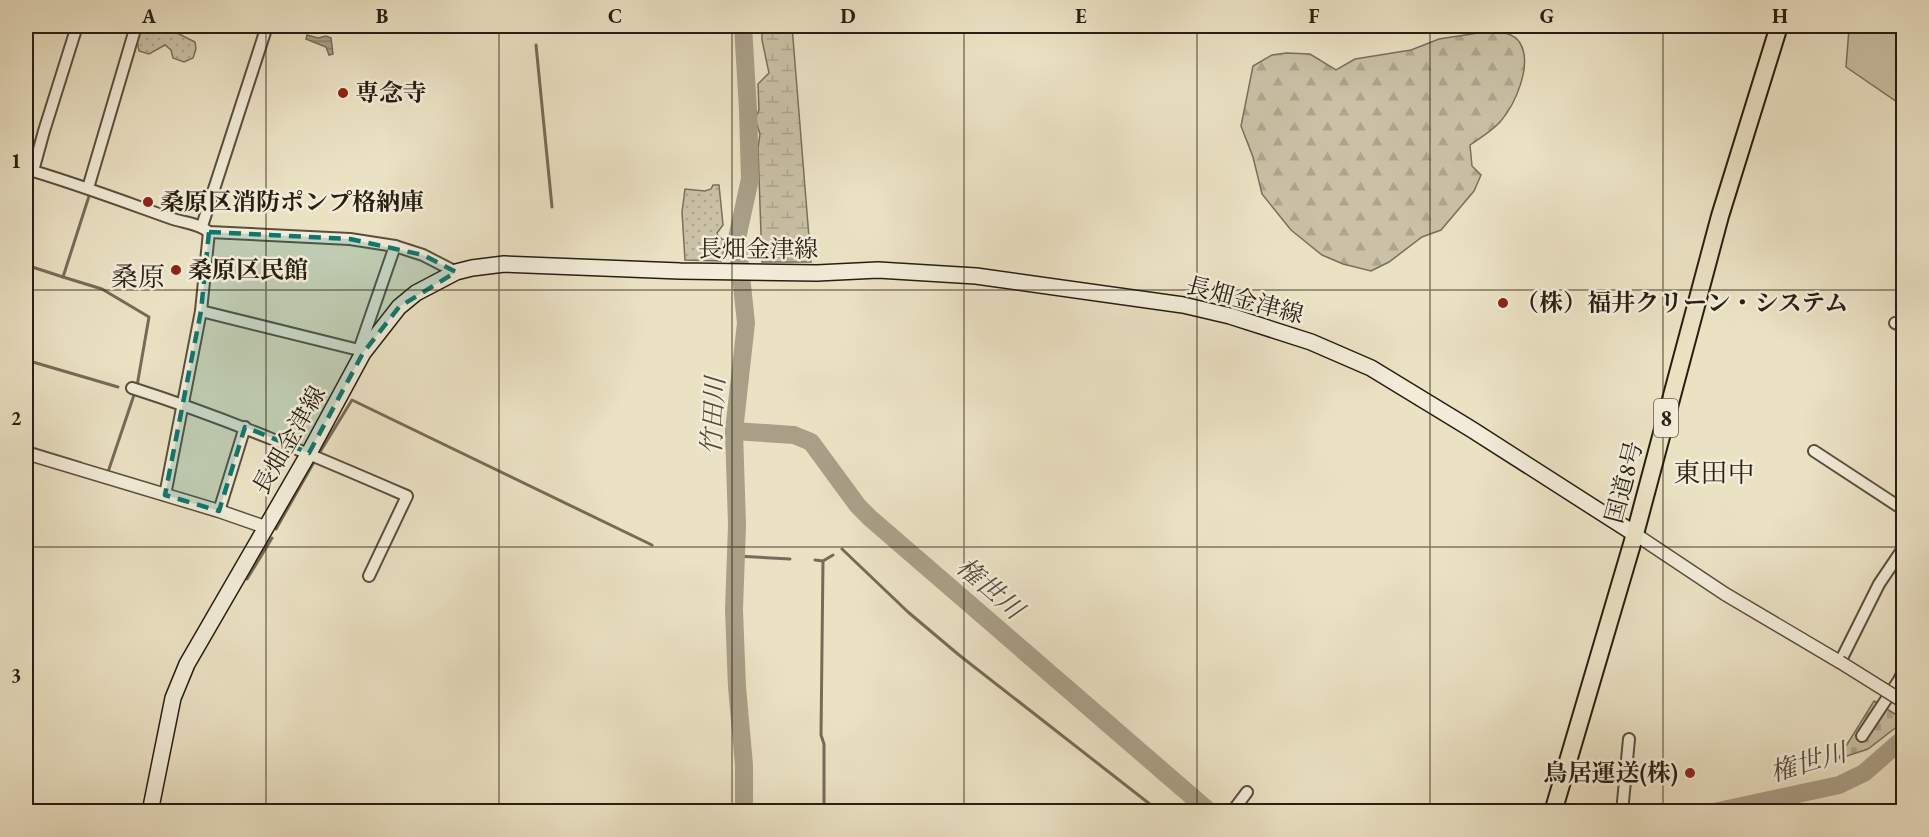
<svg xmlns="http://www.w3.org/2000/svg" width="1929" height="837" viewBox="0 0 1929 837" font-family="'EB Garamond','Noto Serif JP',serif">
<defs>
<pattern id="grass-dots" width="8" height="8" patternUnits="userSpaceOnUse" patternTransform="scale(1.5)"><rect width="8" height="8" fill="#cac1a6"/><path d="M2 2h.1M6 6h.1" fill="none" stroke="#aea58e" stroke-width="1.8" stroke-linecap="round"/></pattern>
<pattern id="forest-firs" width="22" height="20" patternUnits="userSpaceOnUse" patternTransform="scale(1.5)"><rect width="22" height="20" fill="#cac1a6"/><path d="M5 1l3.5 6h-7zM16 11l3.5 6h-7z" fill="#aea58e"/></pattern>
<pattern id="wetland-marsh" width="20" height="14" patternUnits="userSpaceOnUse" patternTransform="scale(1.5)"><rect width="20" height="14" fill="#cac1a6"/><path d="M1 5h8M5 5V1M11 12h8M15 12V8" fill="none" stroke="#aea58e"/></pattern>
<pattern id="cemetery-stones" width="16" height="16" patternUnits="userSpaceOnUse" patternTransform="scale(1.5)"><rect width="16" height="16" fill="#cac1a6"/><path d="M2 7V4a2 2 0 0 1 4 0v3zM10 15v-3a2 2 0 0 1 4 0v3z" fill="#aea58e"/></pattern>
<pattern id="water-rules" width="6" height="5" patternUnits="userSpaceOnUse" patternTransform="scale(1.5)"><rect width="6" height="5" fill="#a99f87"/><path d="M0 2.5h6" fill="none" stroke="#8a816d"/></pattern>
</defs>
<rect width="100%" height="100%" fill="#ebe2c4"/>
<filter id="stains"><feTurbulence type="fractalNoise" baseFrequency=".00333" numOctaves="4"/><feColorMatrix values="0 0 0 0 .2 0 0 0 0 .09 0 0 0 0 .02 0 0 0 .5 -.17"/></filter>
<radialGradient id="worn" r=".72"><stop offset=".6" stop-color="#630" stop-opacity="0"/><stop offset="1" stop-color="#630" stop-opacity=".3"/></radialGradient>
<g fill="url(#grass-dots)" stroke="#79705c" stroke-width="1.5">
<polygon points="141,26 180,26 179,34 195,42 196,49 193,58 184,62 173,58 171,50 165,45 149,54 139,51 136,34"/>
<polygon points="713,185 719,185 723,225 717,233 718,236 725,241 722,261 685,260 682,212 685,189 705,191 711,189"/>
</g>
<path fill="url(#forest-firs)" stroke="#79705c" stroke-width="1.5" d="M1491,31C1501,32 1514,33 1520,43C1533,65 1515,105 1500,122C1492,131 1480,138 1470,145L1472,166L1481,175L1474,191L1441,230L1422,237L1389,262L1371,271L1343,264L1322,255L1291,230L1262,194L1253,157L1241,126L1253,66L1272,55L1286,53L1310,54L1336,70L1355,59L1411,50L1439,39Z"/>
<polygon fill="url(#wetland-marsh)" stroke="#79705c" stroke-width="1.5" points="762,26 792,26 811,262 762,262 758,148 760,134 755,119 759,110 758,84 769,73 762,40"/>
<polygon fill="url(#cemetery-stones)" stroke="#79705c" stroke-width="1.5" points="1874,701 1903,719 1903,722 1868,749 1838,759"/>
<polygon fill="#cac1a6" stroke="#79705c" stroke-width="1.5" points="1903,27 1904,27 1903,106 1846,67 1849,29"/>
<polygon fill="url(#water-rules)" stroke="#756b58" stroke-width="1.5" points="307,35 318,38 326,36 331,38 333,54 329,55 326,47 306,39"/>
<g fill="none" stroke-linecap="round" stroke-linejoin="round">
<g stroke="#756b58" stroke-width="3">
<polyline points="533,26 533,31"/>
<polyline points="536,45 552,207"/>
<polyline points="90,193 63,277 102,289 149,317 137,386"/>
<polyline points="26,265 63,277"/>
<polyline points="26,360 118,387"/>
<polyline points="26,446 81,463"/>
<polyline points="320,452 352,400 652,545"/>
<polyline points="108,472 135,392"/>
<polyline points="276,529 314,462"/>
<polyline points="842,549 908,612 959,655 1160,812"/>
<polyline points="736,556 790,559"/>
<polyline points="815,560 823,561"/>
<polyline points="247,579 272,538"/>
<polyline points="824,812 824,744 821,735 823,561 833,555"/>
</g>
<g stroke="#a99f87" stroke-width="18">
<polyline points="743,26 748,110 750,179 737,238 746,323 734,431 737,525 734,610 737,687 744,765 744,812"/>
<polyline points="734,431 794,435 811,442 858,506 870,518 1210,812"/>
<polyline points="1714,812 1839,785 1864,773 1904,738"/>
</g>
<defs>
<g id="minor">
<path d="M77,26L44,131L33,171C80,185 125,202 170,218C184,223 198,223 209,232L350,239L395,246L423,255L456,272"/>
<polyline points="88,188 136,26"/>
<polyline points="202,226 267,26"/>
<polyline points="201,311 359,350"/>
<polyline points="1895,323 1904,327"/>
<polyline points="363,353 359,350 395,246"/>
<path d="M132,388C226,418 317,457 407,496L369,576"/>
<polyline points="1814,451 1904,510"/>
<polyline points="165,495 201,311 209,232"/>
<polyline points="219,511 245,427"/>
<polyline points="1840,662 1879,584 1904,547"/>
<polyline points="1862,736 1899,680 1904,670"/>
<polyline points="1232,812 1247,792"/>
<polyline points="1622,812 1629,739"/>
</g>
<g id="tertiary">
<polyline points="26,453 219,511 265,527"/>
<polyline points="1635,534 1725,594 1840,662"/>
</g>
<polyline id="secondary" points="150,812 173,698 187,664 309,453 363,353 399,307 416,293 456,272 472,268 504,264 680,271 817,273 878,270 976,276 1183,305 1230,316 1311,342 1371,368 1471,429 1635,534"/>
<polyline id="trunk" points="1553,812 1635,534 1720,216 1779,26"/>
</defs>
<use href="#minor" stroke="#594f3e" stroke-width="14"/>
<use href="#tertiary" stroke="#594f3e" stroke-width="15"/>
<use href="#secondary" stroke="#281e11" stroke-width="18"/>
<use href="#trunk" stroke="#281e11" stroke-width="20"/>
<use href="#minor" stroke="#f2ecd9" stroke-width="10"/>
<use href="#tertiary" stroke="#f2ecd9" stroke-width="12"/>
<use href="#secondary" stroke="#f2ecd9" stroke-width="15"/>
<use href="#trunk" stroke="#ebe2c4" stroke-width="16"/>
<defs>
<polyline id="tertiary-bridge" points="1840,662 1904,702"/>
</defs>
<use href="#tertiary-bridge" stroke="#594f3e" stroke-width="15" stroke-linecap="butt"/>
<use href="#tertiary-bridge" stroke="#f2ecd9" stroke-width="12"/>
</g>
<path fill="#0f766e" fill-opacity="0.2" stroke="#0f766e" stroke-width="4.5" stroke-dasharray="12 8" stroke-linejoin="round" d="M209,232L350,239L423,255L456,272L399,307L363,353L309,453L245,427L219,511L165,495L201,311Z"/>
<path fill="none" stroke="#281e11" stroke-width="1.5" stroke-opacity="0.55" d="M266,26V812M499,26V812M732,26V812M964,26V812M1197,26V812M1430,26V812M1663,26V812M26,290H1904M26,547H1904"/>
<g fill="#8f2418" stroke="#f2ecd9" stroke-width="2">
<circle cx="343" cy="93" r="6"/>
<circle cx="148" cy="202" r="6"/>
<circle cx="176" cy="270" r="6"/>
<circle cx="1503" cy="303" r="6"/>
<circle cx="1690" cy="773" r="6"/>
</g>
<g text-anchor="middle" stroke-width="5" stroke-linejoin="round" paint-order="stroke">
<rect fill="#f2ecd9" stroke="#655c4d" stroke-width="1.5" x="1654" y="399" width="24" height="38" rx="4.5"/>
<g font-size="22" font-weight="bold" fill="#281e11">
<text x="1666" y="426">8</text>
</g>
<g font-size="24" font-weight="bold" fill="#281e11" stroke="#f2ecd9" text-anchor="start">
<text x="355" y="101">専念寺</text>
<text x="160" y="210">桑原区消防ポンプ格納庫</text>
<text x="188" y="278">桑原区民館</text>
<text x="1515" y="311">（株）福井クリーン・システム</text>
<text x="1678" y="781" text-anchor="end">鳥居運送(株)</text>
</g>
<g font-size="24" fill="#281e11" stroke="#f2ecd9">
<text x="758" y="257">長畑金津線</text>
<text transform="translate(1245 300) rotate(15)" y="8">長畑金津線</text>
<text transform="translate(289 440) rotate(-60)" y="8">長畑金津線</text>
<text transform="translate(1624 482) rotate(-75)" y="8">国道8号</text>
</g>
<g font-size="26" font-style="italic" fill="#554b3a" stroke="#f2ecd9">
<text transform="translate(713 416) rotate(-87)" y="9">竹田川</text>
<text transform="translate(990 588) rotate(41)" y="9">権世川</text>
<text transform="translate(1808 762) rotate(-16)" y="9">権世川</text>
</g>
<g font-size="27" fill="#281e11" stroke="#f2ecd9">
<text x="138" y="286">桑原</text>
<text x="1714" y="482">東田中</text>
</g>
</g>
<rect width="1929" height="837" fill="none" stroke="#ebe2c4" stroke-width="66"/>
<rect x="33" y="33" width="1863" height="771" fill="none" stroke="#281e11" stroke-width="2"/>
<g font-size="20" text-anchor="middle" font-weight="bold" fill="#281e11">
<text x="149" y="23">A</text>
<text x="382" y="23">B</text>
<text x="615" y="23">C</text>
<text x="848" y="23">D</text>
<text x="1081" y="23">E</text>
<text x="1314" y="23">F</text>
<text x="1547" y="23">G</text>
<text x="1780" y="23">H</text>
<text x="16" y="168">1</text>
<text x="16" y="425">2</text>
<text x="16" y="682">3</text>
</g>
<rect width="100%" height="100%" filter="url(#stains)"/>
<rect width="100%" height="100%" fill="url(#worn)"/>
</svg>
